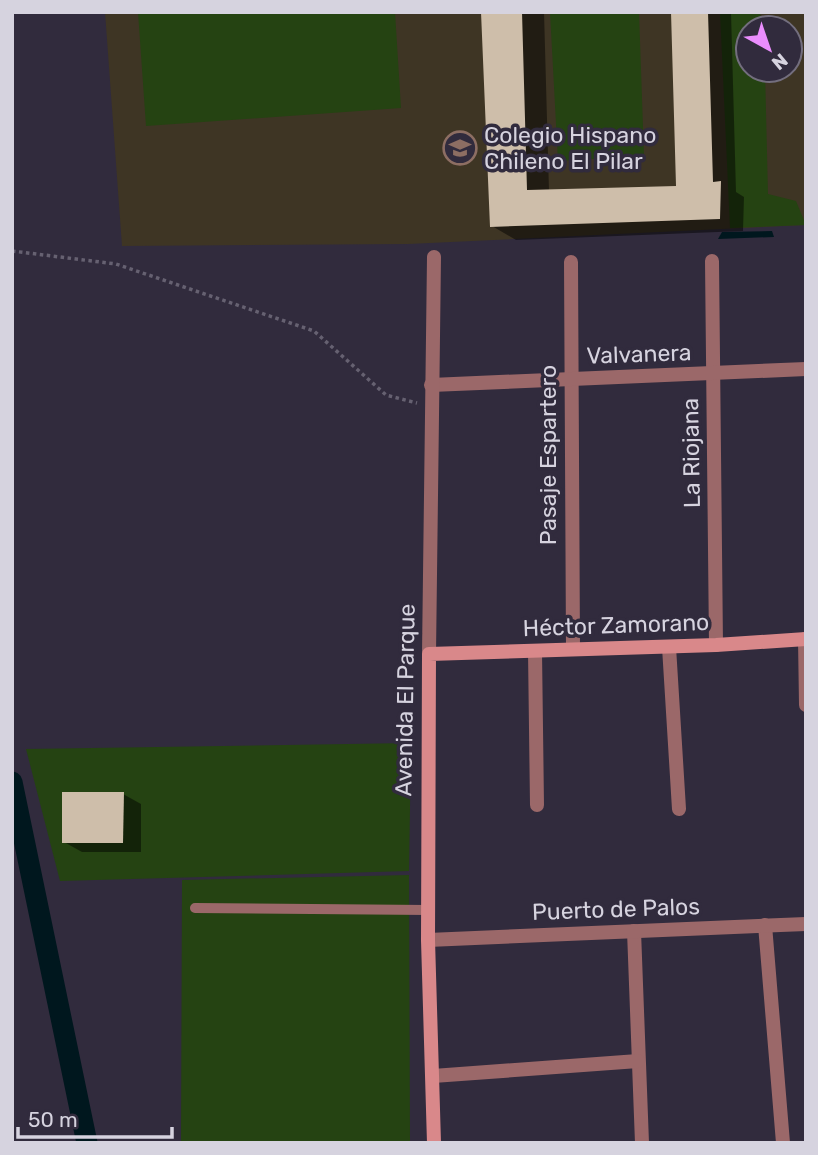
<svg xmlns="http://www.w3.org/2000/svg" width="818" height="1155" viewBox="0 0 818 1155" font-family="Rubik,sans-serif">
<rect width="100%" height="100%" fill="#312b3d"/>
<path fill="#3e3524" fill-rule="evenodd" d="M105,12H806V225L408,244L122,246ZM748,28H790V70H748Z"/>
<g fill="#254312">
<polygon points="138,12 395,12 401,108 146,126"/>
<polygon points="550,12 639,12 644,156 558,161"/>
<polygon points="720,12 760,12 762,28 748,28 748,70 765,70 768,194 796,201 806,225 730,228"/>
<polygon points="411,743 409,871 60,881 26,749"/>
<polygon points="409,875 410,1143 181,1143 182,880"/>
</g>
<polygon fill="#00171e" points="772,231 774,237 718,239 722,232"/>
<g fill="#0007">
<polygon points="482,12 544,12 549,191 678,187 673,12 731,12 736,192 744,197 743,231 516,240 492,226"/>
<polygon points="123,794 141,804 141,852 82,852 64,842"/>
</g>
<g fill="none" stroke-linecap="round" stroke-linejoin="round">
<polyline stroke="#00171e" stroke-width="21" points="12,782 87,1143"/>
</g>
<g fill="#cebeaa">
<polygon points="481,12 522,12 527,190 676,186 671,12 708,12 713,182 721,181 720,219 490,227"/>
<polygon points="62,792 124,792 123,843 62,843"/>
</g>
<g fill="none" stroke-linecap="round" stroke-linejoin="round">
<polyline stroke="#666171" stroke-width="3.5" stroke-dasharray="3.5 3.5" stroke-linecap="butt" points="12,251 116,264 314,331 386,395 417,403"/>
<polyline stroke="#9b6869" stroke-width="10" points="195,908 428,910"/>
<g stroke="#9b6869" stroke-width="14">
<polyline points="712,261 716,645"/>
<polyline points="571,262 573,648"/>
<polyline points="431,385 806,369"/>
<polyline points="805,639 806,705"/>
<polyline points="669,647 679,809"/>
<polyline points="535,651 537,805"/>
<polyline points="429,654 434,257"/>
<polyline points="765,925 783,1143"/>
<polyline points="634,931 642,1143"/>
<polyline points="428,940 806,924"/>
<polyline points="433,1076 638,1061"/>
</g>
<polyline stroke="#d9888a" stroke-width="14" points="434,1143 428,940 429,654 716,645 806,639"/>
</g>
<defs>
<symbol id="school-ring" viewBox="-11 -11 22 22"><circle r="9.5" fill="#312b3d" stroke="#8d6e63" stroke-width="1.5"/><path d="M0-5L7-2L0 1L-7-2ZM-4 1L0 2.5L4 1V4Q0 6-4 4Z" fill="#8d6e63"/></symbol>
</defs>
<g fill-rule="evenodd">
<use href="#school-ring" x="441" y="129" width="38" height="38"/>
</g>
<g text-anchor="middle" stroke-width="7" stroke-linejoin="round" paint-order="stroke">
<g font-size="23" fill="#d6d3df" stroke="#312b3d" text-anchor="start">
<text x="484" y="143">Colegio Hispano<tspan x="484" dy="26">Chileno El Pilar</tspan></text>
</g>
<g font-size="23" fill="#d6d3df" stroke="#312b3d">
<text transform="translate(639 354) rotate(-2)" y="8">Valvanera</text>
<text transform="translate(691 453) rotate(-91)" y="8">La Riojana</text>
<text transform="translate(548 455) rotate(-90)" y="8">Pasaje Espartero</text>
<text transform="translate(616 625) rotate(-2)" y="8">Héctor Zamorano</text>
<text transform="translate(405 700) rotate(-89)" y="8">Avenida El Parque</text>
<text transform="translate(616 909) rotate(-2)" y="8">Puerto de Palos</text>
</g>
</g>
<rect width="818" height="1155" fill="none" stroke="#d6d3df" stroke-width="28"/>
<g transform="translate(769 49) rotate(140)"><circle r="33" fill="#312b3d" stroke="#736e7e" stroke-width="2"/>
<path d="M0-5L12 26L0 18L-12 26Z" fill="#ea8dfd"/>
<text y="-10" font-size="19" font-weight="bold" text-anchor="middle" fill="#d6d3df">N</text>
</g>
<path d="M18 1127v10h154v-10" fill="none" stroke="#d6d3df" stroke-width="3.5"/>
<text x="28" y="1127" font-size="21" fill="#d6d3df" stroke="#312b3d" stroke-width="5" paint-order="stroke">50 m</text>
</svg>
